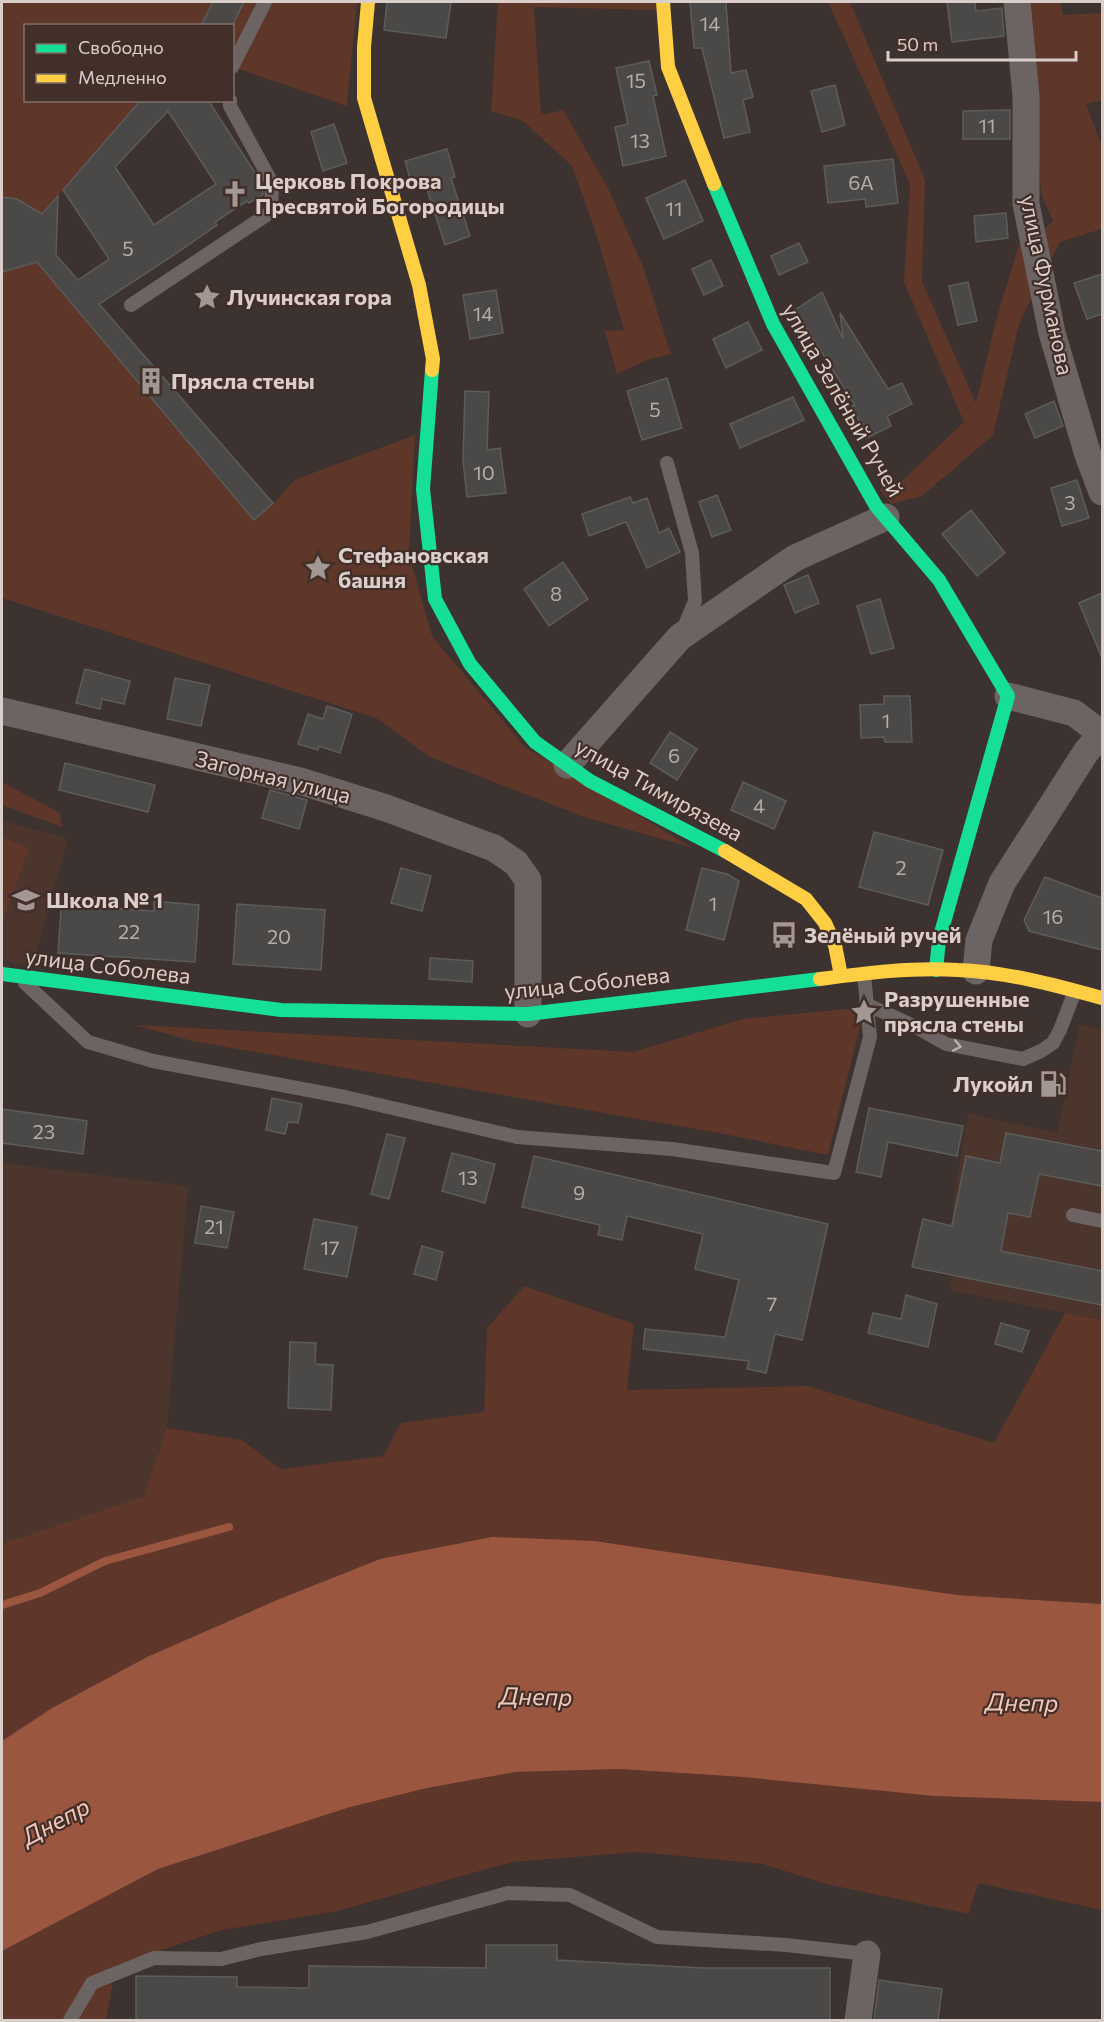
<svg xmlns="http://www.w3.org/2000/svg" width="1104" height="2022" viewBox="0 0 1104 2022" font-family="Commissioner,sans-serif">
<rect width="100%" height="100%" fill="#3c322f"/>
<g fill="#4c352c">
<polygon points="2,820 68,839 32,967 2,960"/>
<polygon points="1080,1024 1102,1030 1102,1320 951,1291 953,1204 968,1113 1057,1133"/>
<polygon points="2,1160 4,1163 188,1186 167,1428 144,1496 2,1544"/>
</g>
<g fill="#5e362a">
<polygon points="2,2 213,2 201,25 26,26 26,100 141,101 38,218 2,198"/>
<polygon points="244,2 357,2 347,106 233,67 232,26"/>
<polygon points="498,2 656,2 656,10 534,7 541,115 563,110 608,188 642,264 671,354 647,360 617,374 605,331 624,330 596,233 572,166 523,121 491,111"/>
<polygon points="830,2 850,2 925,180 922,282 976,403 996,320 1020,242 1034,293 1019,324 993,435 922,496 891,504 880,489 904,479 964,422 904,282 910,184 830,6"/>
<polygon points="1029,2 1060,2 1063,15 1102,13 1102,100 1086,104 1102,147 1102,229 1060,242 1050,261 1039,234 1053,221 1041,194"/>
<path d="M33,258L254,520L274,503L294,480L415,435L409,554L432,636L525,747L693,848L584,817L430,757L376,718L2,598V269C15,271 23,265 33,258Z"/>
<polygon points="2,782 60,813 62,827 2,805"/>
<polygon points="2,837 29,848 2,924"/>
<polygon points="865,1007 828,1155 719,1133 192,1041 135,1025 633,1052 743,1019"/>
<polygon points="524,1286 634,1324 627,1390 808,1386 994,1443 1065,1313 1102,1320 1102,1604 957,1595 595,1541 380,1559 277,1600 147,1657 52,1708 2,1741 2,1544 144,1496 167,1428 242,1440 281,1469 383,1456 401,1423 484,1412 487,1328"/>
<polygon points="619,1769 743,1777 934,1796 1102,1802 1102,1910 978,1883 969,1914 826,1884 763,1864 638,1852 512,1862 337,1911 222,1930 116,1965 106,2020 2,2020 2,1951 158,1869 347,1808 427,1788 516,1772"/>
</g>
<polygon fill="#9b563f" points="492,1537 595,1541 957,1595 1102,1604 1102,1802 934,1796 743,1777 619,1769 516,1772 427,1788 347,1808 158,1869 2,1951 2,1741 52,1708 147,1657 277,1600 380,1559"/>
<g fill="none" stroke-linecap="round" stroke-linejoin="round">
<polyline stroke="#9b563f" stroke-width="8" points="2,1605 40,1593 105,1561 229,1527"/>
</g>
<g fill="#4a4948" stroke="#5c5c5a" stroke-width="1.5" fill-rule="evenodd">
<polygon points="213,2 244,2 232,26 201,26"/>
<polygon points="387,2 451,2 446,38 384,30"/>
<polygon points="690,2 726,2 731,73 746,70 753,97 743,100 750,132 724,138 702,48 694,48"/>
<polygon points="947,2 975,2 976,11 1002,8 1004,36 952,42"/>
<polygon points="649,61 657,95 653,96 666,156 623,166 615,127 628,124 616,68"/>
<polygon points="835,85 845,125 822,132 811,91"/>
<path d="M141,100H208L263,185V195L249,203L247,201L215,222L217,225L174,255L99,304L273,503L254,520L37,262L2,272V197L17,199L42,214L58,196L56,255L78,280L109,259L63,190ZM168,111L216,184L154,225L115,167Z"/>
<polygon points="1010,110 1010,139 963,139 963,111"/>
<polygon points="334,124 347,163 323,171 311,132"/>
<polygon points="447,149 455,177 451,178 470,236 445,245 426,186 413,189 405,161"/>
<polygon points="893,159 898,203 866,207 865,199 828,203 824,166"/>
<polygon points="685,180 703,221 664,239 646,198"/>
<polygon points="1006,213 1008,238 976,242 974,216"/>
<polygon points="799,243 808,262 779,275 771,256"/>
<polygon points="711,260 723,286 704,295 692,269"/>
<polygon points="1102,274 1102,314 1087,319 1074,283"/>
<polygon points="968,282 977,321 958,325 949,286"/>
<polygon points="496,290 503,333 470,339 463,295"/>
<polygon points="822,292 843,339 840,313 888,389 902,383 912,404 887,416 891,426 867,438 852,406 855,405 795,310"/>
<polygon points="748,322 762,350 726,368 713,339"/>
<polygon points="667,378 682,428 642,440 627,391"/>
<polygon points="465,391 489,392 487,450 500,448 506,493 467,497 463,460"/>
<polygon points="793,397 804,420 740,448 730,424"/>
<polygon points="1054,401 1063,426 1035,438 1025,414"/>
<polygon points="1077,480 1089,518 1062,526 1051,488"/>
<polygon points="717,495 731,530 712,537 699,502"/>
<polygon points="630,497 633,503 647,498 659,533 669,528 680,552 647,568 626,522 589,536 582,514"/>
<polygon points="971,510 1005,553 977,576 942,534"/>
<polygon points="563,562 588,599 549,626 524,589"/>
<polygon points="808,575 819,603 795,613 784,585"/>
<polygon points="1102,593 1102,658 1079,603"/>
<polygon points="880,599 894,648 871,654 857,606"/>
<polygon points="85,669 130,681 124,704 102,699 100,709 76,703"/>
<polygon points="175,678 210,685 201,726 167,719"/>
<polygon points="884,696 910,696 912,742 885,742 884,737 861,738 860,705 884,704"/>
<polygon points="327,706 352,714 340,753 319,746 318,750 298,744 308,714 323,719"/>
<polygon points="670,732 697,749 677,780 650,763"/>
<polygon points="65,763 155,785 148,812 59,790"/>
<polygon points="743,782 786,801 774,829 731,810"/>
<polygon points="270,790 307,800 299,829 262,818"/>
<polygon points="874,832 943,850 928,905 859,887"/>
<polygon points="401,868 431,876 422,911 391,903"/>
<polygon points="702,868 727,874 739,881 724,940 686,930"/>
<polygon points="1045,877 1102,898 1102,950 1029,931 1024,920"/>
<polygon points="62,895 107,898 106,908 154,911 154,901 199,905 195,962 58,953"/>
<polygon points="237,904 325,910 321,970 233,964"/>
<polygon points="430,958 473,961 472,982 429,979"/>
<polygon points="272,1098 302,1104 298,1123 288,1122 285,1134 266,1130"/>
<polygon points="869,1108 963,1126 957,1156 888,1142 881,1177 856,1172"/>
<polygon points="2,1109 87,1121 83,1154 2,1143"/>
<polygon points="1006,1133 1102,1151 1102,1186 1039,1174 1030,1217 1008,1213 1001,1251 1102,1271 1102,1305 912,1267 923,1219 952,1226 966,1156 1000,1163"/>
<polygon points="387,1134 405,1138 389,1199 371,1194"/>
<polygon points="452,1153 495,1164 485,1203 442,1191"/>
<polygon points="534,1156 828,1224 802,1340 775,1334 766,1373 747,1369 749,1361 643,1349 645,1329 725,1337 739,1280 695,1269 703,1234 627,1216 622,1240 598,1235 600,1225 522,1207"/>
<polygon points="201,1206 234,1212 227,1248 195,1243"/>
<polygon points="314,1219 357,1227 347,1277 304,1269"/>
<polygon points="422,1246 443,1252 436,1280 414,1274"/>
<polygon points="906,1295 937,1304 928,1347 868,1333 873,1313 901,1319"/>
<polygon points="1001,1323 1029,1331 1022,1352 995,1344"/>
<polygon points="290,1342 316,1343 315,1364 333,1365 331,1410 288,1408"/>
<polygon points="486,1945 557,1945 557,1960 702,1968 830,1968 830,2020 136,2020 136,1976 237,1977 237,1987 309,1988 309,1966 486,1968"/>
<polygon points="879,1980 942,1989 938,2020 874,2020"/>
</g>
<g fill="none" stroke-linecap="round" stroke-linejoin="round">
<g stroke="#6c6462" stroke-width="14">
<polyline points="232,67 265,2"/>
<polyline points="131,305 271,212 272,183 230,106 230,100"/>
<polyline points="667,463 692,553 695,601 683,630"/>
<polyline points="25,983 88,1042 153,1061 345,1097 517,1137 672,1149 834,1173 870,1037 864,974"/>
<polyline points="866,1004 918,1028 946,1044 1023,1059 1041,1051 1053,1043 1060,1030 1075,991"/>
<polyline points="1073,1215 1102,1221"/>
<polyline points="70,2020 92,1983 154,1958 221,1959 261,1949 367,1932 508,1893 570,1895 657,1937 786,1945 867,1954"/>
</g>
<g stroke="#6c6462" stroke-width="27">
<polyline points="1017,2 1026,96 1026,204 1052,333 1088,455 1102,492"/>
<polyline points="1008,696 1074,713 1102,734"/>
<polyline points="2,711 300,781 386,808 494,848 516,863 528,880 528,1014"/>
<polyline points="567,765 680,637 795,558 886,517"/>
<polyline points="976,971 979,940 1002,883 1086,752 1102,733"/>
<polyline points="858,2020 867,1954"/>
</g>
<g stroke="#16e098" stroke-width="14">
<polyline points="714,184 773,324 876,506 939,580 1008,696 939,940 936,970"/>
<polyline points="432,370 423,489 435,599 470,664 535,742 590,781 725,851"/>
<polyline points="2,974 281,1010 528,1014 820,979"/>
</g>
<g stroke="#ffcf43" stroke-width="14">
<polyline points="368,2 364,47 364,98 419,285 433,359 432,370"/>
<polyline points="663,2 668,67 714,184"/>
<polyline points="725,851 806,899 825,923 835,945 841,976"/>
<path d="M820,979C866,973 912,967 958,970C1007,972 1055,985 1102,998"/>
</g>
</g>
<defs><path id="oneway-chevron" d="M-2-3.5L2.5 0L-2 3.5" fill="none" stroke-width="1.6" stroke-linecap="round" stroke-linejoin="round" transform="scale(1.5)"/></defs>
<use stroke="#b9aeab" href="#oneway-chevron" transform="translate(957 1046) rotate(11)"/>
<defs>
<symbol id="church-bare" viewBox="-9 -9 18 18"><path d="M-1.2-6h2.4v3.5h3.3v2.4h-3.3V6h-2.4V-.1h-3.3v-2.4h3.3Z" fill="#a39794" stroke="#422f29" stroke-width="2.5" paint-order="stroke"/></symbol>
<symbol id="sight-bare" viewBox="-9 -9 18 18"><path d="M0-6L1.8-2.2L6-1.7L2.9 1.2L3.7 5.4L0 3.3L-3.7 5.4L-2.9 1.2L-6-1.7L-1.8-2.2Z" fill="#a39794" stroke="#422f29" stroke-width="2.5" paint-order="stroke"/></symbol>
<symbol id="building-bare" viewBox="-9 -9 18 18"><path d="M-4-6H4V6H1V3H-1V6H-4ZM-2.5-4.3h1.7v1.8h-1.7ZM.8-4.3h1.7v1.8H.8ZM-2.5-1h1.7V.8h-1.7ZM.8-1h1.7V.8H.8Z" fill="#a39794" stroke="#422f29" stroke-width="2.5" paint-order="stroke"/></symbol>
<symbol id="school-bare" viewBox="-9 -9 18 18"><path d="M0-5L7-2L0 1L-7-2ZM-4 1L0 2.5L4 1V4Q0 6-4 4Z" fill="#a39794" stroke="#422f29" stroke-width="2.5" paint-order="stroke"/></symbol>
<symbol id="bus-bare" viewBox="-9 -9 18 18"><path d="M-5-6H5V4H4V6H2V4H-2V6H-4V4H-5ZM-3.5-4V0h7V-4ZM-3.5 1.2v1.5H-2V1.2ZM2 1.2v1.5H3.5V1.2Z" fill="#a39794" stroke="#422f29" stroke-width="2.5" paint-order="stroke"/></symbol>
<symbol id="fuel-bare" viewBox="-9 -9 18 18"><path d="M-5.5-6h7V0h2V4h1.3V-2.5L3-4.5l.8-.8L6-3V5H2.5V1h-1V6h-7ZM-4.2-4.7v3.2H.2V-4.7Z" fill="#a39794" stroke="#422f29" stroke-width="2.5" paint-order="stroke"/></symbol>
</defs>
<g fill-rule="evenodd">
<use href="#church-bare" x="216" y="175" width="38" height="38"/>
<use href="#sight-bare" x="188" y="278" width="38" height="38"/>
<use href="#building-bare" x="132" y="362" width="38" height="38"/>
<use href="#sight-bare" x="299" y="549" width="38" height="38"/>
<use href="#school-bare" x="7" y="881" width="38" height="38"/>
<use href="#bus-bare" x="765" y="916" width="38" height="38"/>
<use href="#sight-bare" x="845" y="993" width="38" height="38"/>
<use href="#fuel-bare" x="1034" y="1065" width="38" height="38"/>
</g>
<g text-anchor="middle" stroke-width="4.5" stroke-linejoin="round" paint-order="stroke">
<g font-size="20" fill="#b6adaa">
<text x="710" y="31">14</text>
<text x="636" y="88">15</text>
<text x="987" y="133">11</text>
<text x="640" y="148">13</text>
<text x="861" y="190">6А</text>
<text x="674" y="216">11</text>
<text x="128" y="256">5</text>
<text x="483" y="321">14</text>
<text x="655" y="417">5</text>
<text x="484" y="480">10</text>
<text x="1070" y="510">3</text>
<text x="556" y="601">8</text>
<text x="886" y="728">1</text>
<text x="674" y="763">6</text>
<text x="759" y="813">4</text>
<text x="901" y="875">2</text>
<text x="713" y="911">1</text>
<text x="1053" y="924">16</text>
<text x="129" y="939">22</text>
<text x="279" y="944">20</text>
<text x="44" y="1139">23</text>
<text x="468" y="1185">13</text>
<text x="579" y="1200">9</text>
<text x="214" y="1234">21</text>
<text x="330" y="1255">17</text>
<text x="772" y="1311">7</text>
</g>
<g font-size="22" font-weight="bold" fill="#daceca" stroke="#422f29" text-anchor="start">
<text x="255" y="189">Церковь Покрова<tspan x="255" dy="25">Пресвятой Богородицы</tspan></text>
<text x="227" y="305">Лучинская гора</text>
<text x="171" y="389">Прясла стены</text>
<text x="338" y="563">Стефановская<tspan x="338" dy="25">башня</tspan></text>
<text x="46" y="908">Школа № 1</text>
<text x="804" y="943">Зелёный ручей</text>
<text x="884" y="1007">Разрушенные<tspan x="884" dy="25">прясла стены</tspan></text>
<text x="1033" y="1092" text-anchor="end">Лукойл</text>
</g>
<g font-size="22" fill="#daceca" stroke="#422f29">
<text transform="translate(1047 285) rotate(78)" y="8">улица Фурманова</text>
<text transform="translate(843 400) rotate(60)" y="8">улица Зелёный Ручей</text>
<text transform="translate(273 777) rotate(14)" y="8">Загорная улица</text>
<text transform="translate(659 790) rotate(29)" y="8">улица Тимирязева</text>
<text transform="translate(108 966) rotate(7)" y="8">улица Соболева</text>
<text transform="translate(587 983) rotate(-6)" y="8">улица Соболева</text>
</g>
<g font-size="24" font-style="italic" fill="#f3c7b9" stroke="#422f29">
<text transform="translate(536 1697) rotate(1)" y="8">Днепр</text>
<text transform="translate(1022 1703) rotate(1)" y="8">Днепр</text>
<text transform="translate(56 1822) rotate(-28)" y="8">Днепр</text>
</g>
</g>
<rect width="1104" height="2022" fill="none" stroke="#daceca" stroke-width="6"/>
<rect x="24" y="24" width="210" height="78" fill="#422f29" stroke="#7f6f69" stroke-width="1.5"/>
<rect x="36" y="44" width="30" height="9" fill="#16e098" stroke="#7f6f69" stroke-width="1.5"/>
<text x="78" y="54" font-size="18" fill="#daceca">Свободно</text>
<rect x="36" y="74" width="30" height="9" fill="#ffcf43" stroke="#7f6f69" stroke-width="1.5"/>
<text x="78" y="84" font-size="18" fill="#daceca">Медленно</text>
<path d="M888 51v9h188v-9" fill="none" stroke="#daceca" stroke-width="3"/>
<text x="897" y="51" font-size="18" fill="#daceca" stroke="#422f29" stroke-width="4.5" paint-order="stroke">50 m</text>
</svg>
